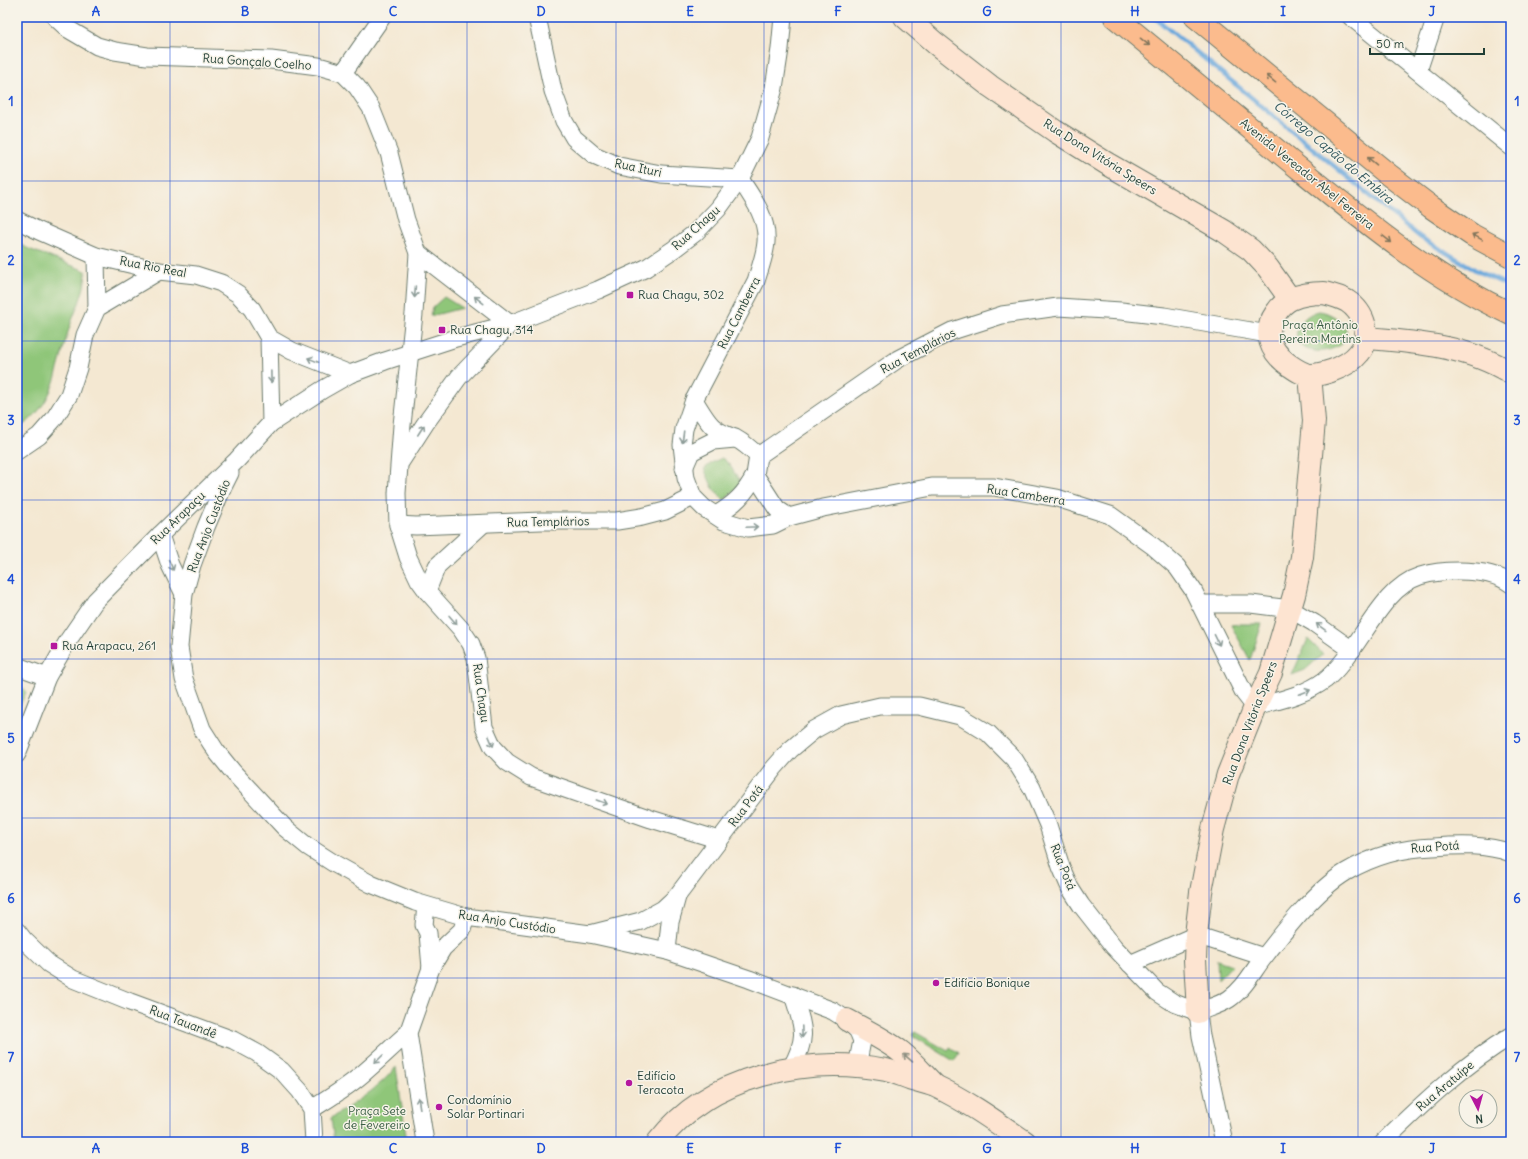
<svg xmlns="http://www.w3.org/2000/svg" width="1528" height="1159" viewBox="0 0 1528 1159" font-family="Delius,sans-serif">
<rect width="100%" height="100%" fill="#f7f3e8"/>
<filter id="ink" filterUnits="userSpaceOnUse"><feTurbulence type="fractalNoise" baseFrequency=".025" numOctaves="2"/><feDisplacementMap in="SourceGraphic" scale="8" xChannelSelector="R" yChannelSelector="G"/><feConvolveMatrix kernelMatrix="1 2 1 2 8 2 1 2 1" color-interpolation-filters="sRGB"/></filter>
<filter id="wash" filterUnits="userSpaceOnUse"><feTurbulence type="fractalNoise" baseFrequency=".012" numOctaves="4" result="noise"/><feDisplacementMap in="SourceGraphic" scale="16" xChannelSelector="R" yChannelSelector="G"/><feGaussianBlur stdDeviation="0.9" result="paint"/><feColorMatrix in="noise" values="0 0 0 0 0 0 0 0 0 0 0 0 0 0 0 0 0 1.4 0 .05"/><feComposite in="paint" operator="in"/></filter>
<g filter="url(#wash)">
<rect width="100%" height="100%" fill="#f4e8d2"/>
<g fill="#8fc679" stroke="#578256">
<path d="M17,243L29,249L86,271C85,295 76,307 69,329C56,368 57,405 17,429Z"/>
<polygon points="444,297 462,308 431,316 433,307"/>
<path d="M1319,311C1327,312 1335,316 1341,322C1364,346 1310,363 1297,341C1294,327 1305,314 1319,311Z"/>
<polygon points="722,458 729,464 742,485 724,500 713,488 704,469 713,462"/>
<polygon points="1240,624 1262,624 1250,660 1231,625"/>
<polygon points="1308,639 1323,654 1305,670 1292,675"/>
<polygon points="17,686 25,690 26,692 17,712"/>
<polygon points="1217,960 1232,965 1218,980"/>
<polygon points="915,1032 948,1051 950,1047 959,1053 954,1061 913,1036"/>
<path d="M396,1067L407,1142H334L331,1118C355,1103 378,1089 396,1067Z"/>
</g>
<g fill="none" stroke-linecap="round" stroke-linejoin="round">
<polyline stroke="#6ba8dc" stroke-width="4.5" points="1154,17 1420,237 1479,272 1511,287"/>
</g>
</g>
<g filter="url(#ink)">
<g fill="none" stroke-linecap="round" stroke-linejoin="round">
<defs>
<g id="street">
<polyline points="55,17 68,29 97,46 115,51 147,56 271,60 318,66 343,73 357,87 371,108 389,153 406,220 418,253 414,314 402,425 397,493 398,525 408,557 419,580 427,591 461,629 471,644 476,658 484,727 493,747 507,762 531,777 651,819 719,840"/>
<path d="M537,17L553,91L564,121L574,138L594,155L619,166L661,174L740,179C752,197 768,218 766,242C765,255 760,268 756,281L694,400L684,429L682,445L686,478L693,497L704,508L724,521L748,528L773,525L789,517L823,508L932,487H994L1057,498L1110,515L1153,546L1177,567L1193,590L1244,693L1255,707C1280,700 1305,695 1325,680C1360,652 1379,589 1420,576C1433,572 1446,571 1459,571C1476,571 1498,574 1511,584"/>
<polyline points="1351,17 1511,147"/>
<polyline points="1418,71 1436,17"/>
<polyline points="343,73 382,17"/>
<polyline points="17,220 39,231 96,256 159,271 196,275 221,283 238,294 252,309 269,338 271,423"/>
<polyline points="96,256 97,308"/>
<polyline points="269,338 292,351 350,374"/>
<path d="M694,400C700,409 705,419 712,426C719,433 727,435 735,438C744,443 751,449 758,456L755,475L777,509L789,517"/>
<polyline points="17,451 39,436 54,419 69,395 78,368 85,335 97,308 159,271"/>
<polyline points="758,456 898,359 952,331 1002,315 1058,307 1121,311 1164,316 1268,334"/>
<polyline points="401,461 425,424 459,377 510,324 418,253"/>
<polyline points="684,468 691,452 713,441 735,439"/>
<polyline points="230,473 223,487 206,527 192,565 184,594 179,647 184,679 202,729 216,751 233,772 285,828 307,846 335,864 371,884 415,902 466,917 590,934 667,951 749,979 833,1011 847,1020 858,1031 862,1041 857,1066"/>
<path d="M716,515C735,504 745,494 755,475"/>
<polyline points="398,525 416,526 541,521 617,521 642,517 665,511 693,497"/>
<polyline points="160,535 170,565 184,594"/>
<polyline points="427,591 437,566 483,524"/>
<polyline points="1200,604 1251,604 1290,609 1314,623 1352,650"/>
<polyline points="17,666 47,677"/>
<polyline points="17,754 47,677 69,639 95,601 160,535 237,460 271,423 322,390 350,374 385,361 456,338 510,324 598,290 646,268 674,249 695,233 718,209 740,179 760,138 774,88 780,49 783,17"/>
<polyline points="426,906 424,925 428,933 431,968"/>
<polyline points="17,931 24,940 49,964 73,979 130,1002 233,1040 257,1053 282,1071 300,1091 312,1109 314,1142"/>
<path d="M590,934L641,921L663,909L677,896L774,768L790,750L814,730L841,715L880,706H919L960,716L988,733L1014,759L1032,788L1048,825L1061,867L1070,888L1081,905L1114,947L1157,992L1174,1003L1198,1012C1208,1008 1220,1005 1229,999C1244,989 1253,971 1264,957C1285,930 1316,890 1346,872C1373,856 1402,848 1433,847C1459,845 1486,844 1511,853"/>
<polyline points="667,951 670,922 677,897"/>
<polyline points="1130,964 1196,935 1264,957"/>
<polyline points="1198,1012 1201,1036 1224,1142"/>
<path d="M791,1068C809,1036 803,1027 793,995"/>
<path d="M312,1109C331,1097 350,1086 367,1070C381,1058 394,1045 408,1033"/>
<polyline points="425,1142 408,1033 431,968 443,948 462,930 466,917"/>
<path d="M1383,1142C1423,1103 1463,1065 1511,1036"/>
</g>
<g id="secondary">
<polyline points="905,17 935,43 990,86 1055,131 1106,163 1224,231 1251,250 1268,268 1290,299"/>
<path d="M1324,293C1332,295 1340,297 1347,301C1364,312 1373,337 1359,353C1352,362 1342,367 1331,371C1325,373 1317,375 1311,375C1303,375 1295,369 1289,365C1271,352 1262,333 1276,313C1280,307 1285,302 1291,299C1302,294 1313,293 1324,293Z"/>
<path d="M1367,338C1416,342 1468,346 1511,373"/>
<polyline points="1198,1012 1195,960 1196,935 1201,892 1213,829 1228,774 1255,707 1271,673 1294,595 1302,557 1314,421 1310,375"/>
<path d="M847,1020C865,1030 884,1039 901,1052C913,1062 923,1074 934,1085"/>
<path d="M658,1142C710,1075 806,1055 886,1070C895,1072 903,1076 912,1079C919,1081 928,1083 935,1086C967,1101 996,1122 1025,1142"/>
</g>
<g id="primary">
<path d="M1115,17C1173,65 1232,113 1290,161C1360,218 1429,276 1511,314"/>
<polyline points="1196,17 1389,175 1431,207 1472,235 1511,256"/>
</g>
</defs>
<use href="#street" stroke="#6a796b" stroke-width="19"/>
<use href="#secondary" stroke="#6a796b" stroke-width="24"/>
<use href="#primary" stroke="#6a796b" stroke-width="24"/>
<use href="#street" stroke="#fff" stroke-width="17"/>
<use href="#secondary" stroke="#fde4d1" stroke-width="22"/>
<use href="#primary" stroke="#fbbb8d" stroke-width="22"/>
</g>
<defs><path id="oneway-shaft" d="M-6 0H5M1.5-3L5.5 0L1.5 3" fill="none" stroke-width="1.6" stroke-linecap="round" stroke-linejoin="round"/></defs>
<g stroke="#82765c">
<use href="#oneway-shaft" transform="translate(1145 42) rotate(39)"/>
<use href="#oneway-shaft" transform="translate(1271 79) rotate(-141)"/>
<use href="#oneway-shaft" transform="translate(1372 161) rotate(-140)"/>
<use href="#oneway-shaft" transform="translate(1477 237) rotate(-151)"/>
<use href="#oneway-shaft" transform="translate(1387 239) rotate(38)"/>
</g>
<g stroke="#8f9e9a">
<use href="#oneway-shaft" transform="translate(415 292) rotate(94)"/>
<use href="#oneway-shaft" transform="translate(479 300) rotate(-142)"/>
<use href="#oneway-shaft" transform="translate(313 360) rotate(-158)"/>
<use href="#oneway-shaft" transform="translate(271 377) rotate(89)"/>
<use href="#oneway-shaft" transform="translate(421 430) rotate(-57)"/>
<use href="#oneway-shaft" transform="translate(683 437) rotate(97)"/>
<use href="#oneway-shaft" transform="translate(752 527) rotate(-3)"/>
<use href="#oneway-shaft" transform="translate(171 565) rotate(66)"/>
<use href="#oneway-shaft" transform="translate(453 620) rotate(49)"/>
<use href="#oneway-shaft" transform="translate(1321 627) rotate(-144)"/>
<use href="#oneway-shaft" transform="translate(1217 640) rotate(64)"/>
<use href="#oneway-shaft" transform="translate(1305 692) rotate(-21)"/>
<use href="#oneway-shaft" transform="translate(491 741) rotate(67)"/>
<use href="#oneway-shaft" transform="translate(602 802) rotate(20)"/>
<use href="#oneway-shaft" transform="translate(802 1032) rotate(88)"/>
<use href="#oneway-shaft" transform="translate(379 1059) rotate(135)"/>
<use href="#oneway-shaft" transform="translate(419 1103) rotate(-99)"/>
</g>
<use stroke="#8e9082" href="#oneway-shaft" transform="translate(908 1058) rotate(-139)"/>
</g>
<path fill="none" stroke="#1d4ed8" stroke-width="1" stroke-opacity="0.55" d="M170,17V1142M319,17V1142M467,17V1142M616,17V1142M764,17V1142M912,17V1142M1061,17V1142M1209,17V1142M1358,17V1142M17,181H1511M17,341H1511M17,500H1511M17,659H1511M17,818H1511M17,978H1511"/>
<g fill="#b5179e" stroke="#f7f3e8" stroke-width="1.5">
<rect x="626" y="291" width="8" height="8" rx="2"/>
<rect x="438" y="326" width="8" height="8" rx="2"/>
<rect x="50" y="642" width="8" height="8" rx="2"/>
<circle cx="936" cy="983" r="4"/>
<circle cx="629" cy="1083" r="4"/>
<circle cx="439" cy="1107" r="4"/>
</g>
<g text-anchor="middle" stroke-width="3" stroke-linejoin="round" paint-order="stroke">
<g font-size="12" fill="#1f3d34" stroke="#f7f3e8">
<text transform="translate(257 62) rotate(4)" y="4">Rua Gonçalo Coelho</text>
<text transform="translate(1100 157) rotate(32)" y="4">Rua Dona Vitória Speers</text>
<text transform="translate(638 168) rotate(12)" y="4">Rua Ituri</text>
<text transform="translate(1307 174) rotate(39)" y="4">Avenida Vereador Abel Ferreira</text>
<text transform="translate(696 228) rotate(-42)" y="4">Rua Chagu</text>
<text transform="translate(153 267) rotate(11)" y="4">Rua Rio Real</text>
<text transform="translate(739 313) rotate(-63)" y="4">Rua Camberra</text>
<text transform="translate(918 351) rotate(-28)" y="4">Rua Templários</text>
<text transform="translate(1026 495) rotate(9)" y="4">Rua Camberra</text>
<text transform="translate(178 518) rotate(-44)" y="4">Rua Arapaçu</text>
<text transform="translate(548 522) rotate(-1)" y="4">Rua Templários</text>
<text transform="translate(209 526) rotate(-69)" y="4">Rua Anjo Custódio</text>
<text transform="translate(481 693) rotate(82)" y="4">Rua Chagu</text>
<text transform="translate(1250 723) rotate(-69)" y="4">Rua Dona Vitória Speers</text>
<text transform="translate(746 806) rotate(-53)" y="4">Rua Potá</text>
<text transform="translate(1435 847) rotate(-4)" y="4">Rua Potá</text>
<text transform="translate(1063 867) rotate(68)" y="4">Rua Potá</text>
<text transform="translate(507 922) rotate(9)" y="4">Rua Anjo Custódio</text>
<text transform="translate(183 1022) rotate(21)" y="4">Rua Tauandê</text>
<text transform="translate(1445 1086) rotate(-40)" y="4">Rua Aratuípe</text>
</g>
<g font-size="12" fill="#1f3d34" stroke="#f7f3e8" text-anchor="start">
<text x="638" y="299">Rua Chagu, 302</text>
<text x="450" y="334">Rua Chagu, 314</text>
<text x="62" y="650">Rua Arapacu, 261</text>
<text x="944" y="987">Edifício Bonique</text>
<text x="637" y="1080">Edifício<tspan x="637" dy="14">Teracota</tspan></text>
<text x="447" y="1104">Condomínio<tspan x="447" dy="14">Solar Portinari</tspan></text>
</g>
<g font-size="12" fill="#3b5f45" stroke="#f7f3e8">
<text x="1320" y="329">Praça Antônio<tspan x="1320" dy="14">Pereira Martins</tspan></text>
<text x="377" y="1115">Praça Sete<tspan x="377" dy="14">de Fevereiro</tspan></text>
</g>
<g font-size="13" font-style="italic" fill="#32585e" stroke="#f7f3e8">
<text transform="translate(1334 152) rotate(40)" y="5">Córrego Capão do Embira</text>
</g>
</g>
<rect width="1528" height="1159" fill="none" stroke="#f7f3e8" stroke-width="44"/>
<g transform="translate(1478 1109) rotate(174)"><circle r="19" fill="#f7f3e8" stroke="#a1aaa0"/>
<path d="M0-3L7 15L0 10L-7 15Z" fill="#b5179e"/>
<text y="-6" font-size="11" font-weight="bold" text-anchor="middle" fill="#1f3d34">N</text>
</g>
<path d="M1370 48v6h114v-6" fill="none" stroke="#1f3d34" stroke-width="2"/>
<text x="1376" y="48" font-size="12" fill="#1f3d34" stroke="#f7f3e8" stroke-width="3" paint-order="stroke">50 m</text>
<rect x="22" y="22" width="1484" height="1115" fill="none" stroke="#1d4ed8" stroke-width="1.5"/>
<g font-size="13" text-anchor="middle" font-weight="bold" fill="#1d4ed8">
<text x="96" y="16">A</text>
<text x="245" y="16">B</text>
<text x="393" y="16">C</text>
<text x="541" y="16">D</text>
<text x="690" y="16">E</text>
<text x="838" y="16">F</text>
<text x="987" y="16">G</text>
<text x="1135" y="16">H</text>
<text x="1283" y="16">I</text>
<text x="1432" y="16">J</text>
<text x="11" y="106">1</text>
<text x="1517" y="106">1</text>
<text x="11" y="265">2</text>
<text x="1517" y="265">2</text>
<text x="11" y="425">3</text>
<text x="1517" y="425">3</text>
<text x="11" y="584">4</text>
<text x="1517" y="584">4</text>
<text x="11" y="743">5</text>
<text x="1517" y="743">5</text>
<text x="11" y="903">6</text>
<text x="1517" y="903">6</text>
<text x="11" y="1062">7</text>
<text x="1517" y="1062">7</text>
<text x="96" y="1153">A</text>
<text x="245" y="1153">B</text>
<text x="393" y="1153">C</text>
<text x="541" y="1153">D</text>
<text x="690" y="1153">E</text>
<text x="838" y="1153">F</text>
<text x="987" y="1153">G</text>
<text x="1135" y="1153">H</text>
<text x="1283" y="1153">I</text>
<text x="1432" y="1153">J</text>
</g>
</svg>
